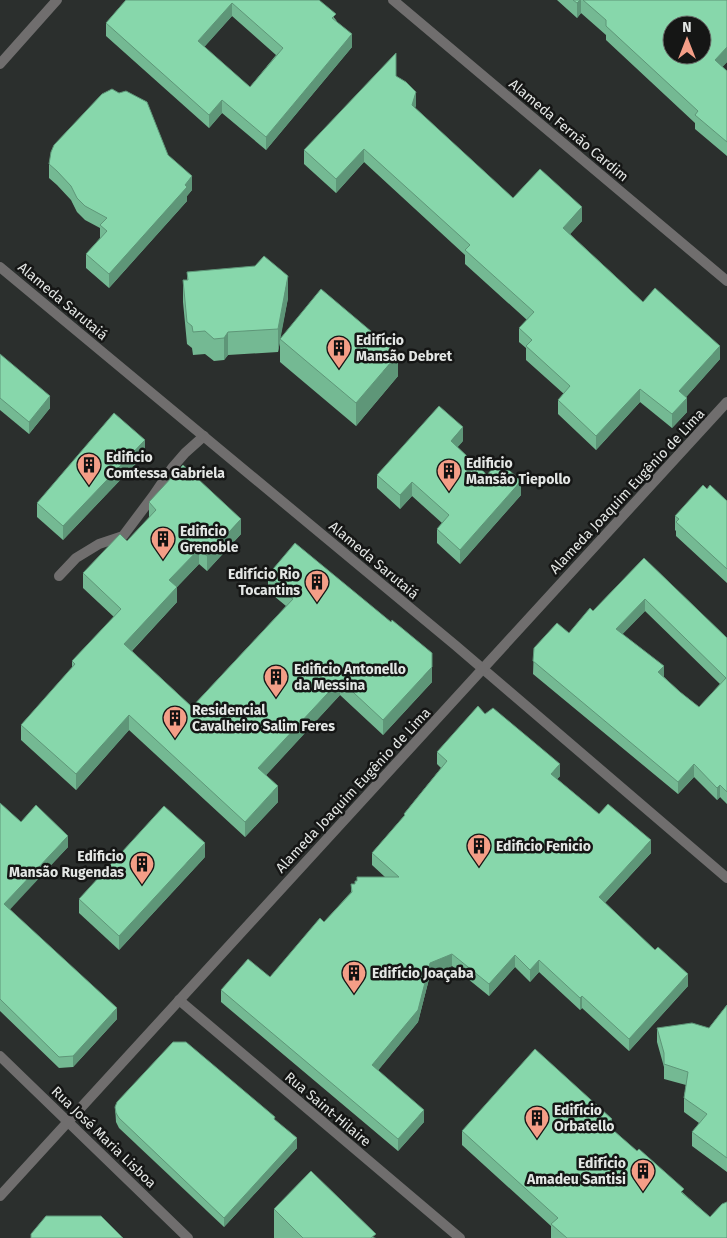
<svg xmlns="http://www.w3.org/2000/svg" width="727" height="1238" viewBox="0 0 727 1238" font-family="'Fira Sans',sans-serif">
<rect width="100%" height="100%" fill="#2b2f2d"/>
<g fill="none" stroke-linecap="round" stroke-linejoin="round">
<polyline stroke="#706e6e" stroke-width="10" points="59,576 76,558 99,544 123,536 153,496 172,468 185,453 204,436"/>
<g stroke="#706e6e" stroke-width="10">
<polyline points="393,0 727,281"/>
<polyline points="0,64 57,0"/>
<polyline points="0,267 455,645 727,878"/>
<polyline points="179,1000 460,1238"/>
<polyline points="0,1056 188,1238"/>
<polyline points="0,1196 727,402"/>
</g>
</g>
<g fill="#74b993" fill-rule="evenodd">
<path d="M126,0H319L336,20L352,47L266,150L222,113L209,128L106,36V23ZM232,16L276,55L250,87L204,47Z"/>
<polygon points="557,0 727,0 727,62 722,67 727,71 727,156 695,129 695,123 606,40 606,35 581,13 577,18"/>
<polygon points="396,76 416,105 415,108 513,198 582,221 570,234 643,302 720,359 686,397 687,412 672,428 640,402 596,450 558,414 558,400 564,394 526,360 526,348 519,342 519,328 527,320 465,264 465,255 364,162 336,193 304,164 304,150"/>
<polygon points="168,155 192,190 187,196 187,201 109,288 86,268 86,254 100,238 100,228 85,220 77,212 71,200 57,185 49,178 49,164"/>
<polygon points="187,272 288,298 280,338 398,376 356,426 280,362 280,342 278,352 228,355 224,360 214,361 205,354 193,355 192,348 187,344 183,302 183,280 187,280"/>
<polygon points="0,354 50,408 29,434 0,410"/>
<polygon points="463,441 457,447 487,475 521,495 460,564 437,543 437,529 442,523 412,496 400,509 377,488 377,475"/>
<polygon points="145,454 63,540 37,517 37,503"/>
<polygon points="707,489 727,501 727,583 676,536 676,531 675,530 675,516"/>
<polygon points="149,502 241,534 207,571 199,564 177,587 177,602 132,651 192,707 286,606 268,591 268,575 432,682 383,735 340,695 266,775 278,802 245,837 129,730 76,790 21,740 21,725 72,668 72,661 114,617 83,588 83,573 127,541 149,518"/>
<path d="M644,558L727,638V804L720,797L717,800L694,777L678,794L533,674L534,648L569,633L593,611ZM645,611L720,684L699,707L680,692L664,677L622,634Z"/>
<polygon points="485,714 560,776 557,779 599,814 651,853 605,903 688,986 629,1051 582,1008 580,1010 539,972 530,982 515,967 489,996 452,966 430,975 418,1022 378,1070 424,1122 398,1151 221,1002 221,990 270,977 324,922 351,892 351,884 355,884 385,877 372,865 372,853 404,816 404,814 441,768 437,764 437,752"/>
<polygon points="0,803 21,822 68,847 9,909 117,1019 73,1067 59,1068 0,1011"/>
<polygon points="205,857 119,950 79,913 79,899"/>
<polygon points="727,1005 727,1172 692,1146 692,1132 699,1123 684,1112 684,1098 686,1085 664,1079 664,1067 657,1042 657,1028 709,1028"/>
<polygon points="115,1107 275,1120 297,1148 224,1227 119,1128 116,1122"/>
<polygon points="612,1129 710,1217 727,1238 551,1238 551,1226 462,1145 462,1131"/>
<polygon points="274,1209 376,1238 274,1238"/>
</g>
<g fill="#5e9678">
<polygon points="580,0 581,0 581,13 577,18 577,3"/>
<polygon points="232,3 232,16 198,54 198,41"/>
<polygon points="352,34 352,47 266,150 266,137"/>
<polygon points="727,47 727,62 715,75 715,60"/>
<polygon points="416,92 416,105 412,119 412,105"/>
<polygon points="222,100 222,113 209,128 209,115"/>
<polygon points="364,149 364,162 336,193 336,179"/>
<polygon points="192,176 192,190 187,196 187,201 109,288 109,274"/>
<polygon points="582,207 582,221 563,242 563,228"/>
<polygon points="288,276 288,298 278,352 278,329"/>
<polygon points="228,332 228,355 224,360 224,338"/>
<polygon points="720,346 720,359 679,405 679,391"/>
<polygon points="398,354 398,376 356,426 356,403"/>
<polygon points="640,389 640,402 596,450 596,436"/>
<polygon points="50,396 50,408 29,434 29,422"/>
<polygon points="687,398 687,412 672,428 672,414"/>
<polygon points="463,427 463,441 451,455 451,441"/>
<polygon points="145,440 145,454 63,540 63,526"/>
<polygon points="521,481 521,495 460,564 460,550"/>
<polygon points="412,482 412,496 400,509 400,495"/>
<polygon points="241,519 241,534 207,571 207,556"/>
<polygon points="199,549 199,564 177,587 177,602 124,659 124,644 169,580"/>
<polygon points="645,599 645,611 616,641 616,629"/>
<polygon points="664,666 664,678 658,672"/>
<polygon points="432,667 432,682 383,735 383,720"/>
<polygon points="340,680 340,695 258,784 258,768"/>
<polygon points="129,715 129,730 76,790 76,774"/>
<polygon points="560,764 560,776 551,786 551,774"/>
<polygon points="694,764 694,777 678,794 678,782"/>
<polygon points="720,785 720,797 717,800 717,788"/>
<polygon points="278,786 278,802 245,837 245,822"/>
<polygon points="68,836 68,847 4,916 4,904"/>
<polygon points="651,840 651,853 599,909 599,897"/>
<polygon points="205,843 205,857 119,950 119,936"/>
<polygon points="452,954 452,966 430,975 418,1022 372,1078 372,1065 430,963"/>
<polygon points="515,955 515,967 489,996 489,984"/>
<polygon points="539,960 539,972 530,982 530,970"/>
<polygon points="688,974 688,986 629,1051 629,1039"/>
<polygon points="582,996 582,1008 580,1010 580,998"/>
<polygon points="117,1008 117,1019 73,1067 73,1056"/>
<polygon points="424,1110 424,1122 398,1151 398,1139"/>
<polygon points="612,1119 612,1133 606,1124"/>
<polygon points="297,1138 297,1148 224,1227 224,1218"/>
</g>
<g fill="#87d7ab" stroke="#5e9678" fill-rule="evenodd">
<path d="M126,0H319L336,14L332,18L352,34L266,137L222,100L209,115L106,23ZM232,3L283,48L250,87L198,41Z"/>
<polygon points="573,0 580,0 577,3"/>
<path d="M583,0H727V47L715,60L727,71V142L695,115L698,111L606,26V20ZM672,25H702V55H672Z"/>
<polygon points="396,53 396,76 406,82 416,92 412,105 513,198 540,169 582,207 563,228 643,302 655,288 720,346 679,391 687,398 672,414 640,389 596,436 558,400 570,386 526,346 532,340 519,328 534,312 465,250 470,245 364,149 336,179 304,150"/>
<polygon points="112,89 119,93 126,91 147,102 168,155 192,176 185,185 187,187 109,274 86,254 107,231 100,225 107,218 85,206 77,198 71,186 57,171 49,164 51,152 54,145 102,94"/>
<polygon points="264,256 288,276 278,329 228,332 224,338 214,339 205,331 193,332 192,326 187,322 183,280 188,280 187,272 255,266"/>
<polygon points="321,289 398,354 356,403 280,339"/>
<polygon points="0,354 50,396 29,422 0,398"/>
<polygon points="439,406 463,427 451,441 487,475 499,461 521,481 460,550 437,529 449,515 412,482 400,495 377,475"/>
<polygon points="114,413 145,440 63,526 37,503"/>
<polygon points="183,465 241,519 207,556 199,549 169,580 177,587 124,644 192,707 293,599 290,597 292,595 268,575 295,543 391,622 392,620 432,653 432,667 383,720 340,680 258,768 278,786 245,822 129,715 76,774 21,725 75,664 72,661 121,609 83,573 120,534 127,541 156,510 149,502"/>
<polygon points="703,485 707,489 710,485 727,501 727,569 676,522 679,519 675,516"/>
<path d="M644,558L727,638V792L720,785L717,788L694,764L678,782L533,661L534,648L557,623L569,633L590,608L593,611ZM645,599L726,678L699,707L680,692L658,672L664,666L616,629Z"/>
<polygon points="478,706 485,714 493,708 560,764 551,774 599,814 608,804 651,840 599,897 655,950 658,947 688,974 629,1039 582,996 580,998 539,960 530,970 515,955 489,984 452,954 430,963 418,1010 372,1065 424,1110 398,1139 221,990 248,959 270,977 320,918 324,922 352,892 351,884 355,884 355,881 357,881 357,877 399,877 372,853 405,815 404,814 447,761 437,752"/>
<polygon points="0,803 21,822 36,805 68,836 4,904 117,1008 73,1056 59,1057 0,999"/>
<polygon points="164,806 205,843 119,936 79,899"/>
<polygon points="727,1005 727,1158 692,1132 707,1114 684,1098 688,1072 664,1064 664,1053 657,1028 692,1023 709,1028"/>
<polygon points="173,1042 186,1042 275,1117 274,1119 297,1138 224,1218 119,1118 116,1113 115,1107 117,1102"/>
<polygon points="535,1049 612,1119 606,1124 637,1151 639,1149 684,1189 681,1192 710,1217 722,1204 727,1202 727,1238 567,1238 551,1224 558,1218 462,1131"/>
<polygon points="311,1171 376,1234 371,1238 303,1238 274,1209"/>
<polygon points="46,1216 101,1216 123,1238 31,1238 31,1234"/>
</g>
<defs>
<symbol id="building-pin" viewBox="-11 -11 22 30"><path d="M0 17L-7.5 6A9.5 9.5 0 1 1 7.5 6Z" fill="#f49e87" stroke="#151615"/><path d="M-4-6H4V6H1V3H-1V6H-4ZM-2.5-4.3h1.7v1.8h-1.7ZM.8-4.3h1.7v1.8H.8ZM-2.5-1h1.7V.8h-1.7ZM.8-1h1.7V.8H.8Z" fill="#111"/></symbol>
</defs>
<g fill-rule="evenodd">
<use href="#building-pin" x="325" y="334" width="28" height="38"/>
<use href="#building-pin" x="75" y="451" width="28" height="38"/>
<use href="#building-pin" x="435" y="457" width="28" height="38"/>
<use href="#building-pin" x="149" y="525" width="28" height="38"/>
<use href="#building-pin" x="303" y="568" width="28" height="38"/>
<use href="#building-pin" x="262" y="663" width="28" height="38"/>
<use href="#building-pin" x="161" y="704" width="28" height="38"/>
<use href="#building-pin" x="465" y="832" width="28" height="38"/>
<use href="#building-pin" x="128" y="850" width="28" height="38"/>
<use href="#building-pin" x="340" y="959" width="28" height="38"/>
<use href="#building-pin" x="523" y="1104" width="28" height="38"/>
<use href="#building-pin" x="629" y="1157" width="28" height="38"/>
</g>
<g text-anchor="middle" stroke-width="5" stroke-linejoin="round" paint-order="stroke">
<g font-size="14" fill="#e4e7e5" stroke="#151615">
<text transform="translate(569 130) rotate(40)" y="5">Alameda Fernão Cardim</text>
<text transform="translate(63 301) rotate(40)" y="5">Alameda Sarutaiá</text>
<text transform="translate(627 491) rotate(-47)" y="5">Alameda Joaquim Eugênio de Lima</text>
<text transform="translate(374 560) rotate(40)" y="5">Alameda Sarutaiá</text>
<text transform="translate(353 790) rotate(-47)" y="5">Alameda Joaquim Eugênio de Lima</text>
<text transform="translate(328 1109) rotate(40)" y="5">Rua Saint-Hilaire</text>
<text transform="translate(104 1137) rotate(44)" y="5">Rua José Maria Lisboa</text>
</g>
<g font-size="14" font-weight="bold" fill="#e4e7e5" stroke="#151615" text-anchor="start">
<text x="356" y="345">Edifício<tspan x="356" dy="16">Mansão Debret</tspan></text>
<text x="106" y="462">Edificio<tspan x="106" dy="16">Comtessa Gabriela</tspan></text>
<text x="466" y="468">Edificio<tspan x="466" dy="16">Mansão Tiepollo</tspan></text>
<text x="180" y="536">Edificio<tspan x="180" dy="16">Grenoble</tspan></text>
<text x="300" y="579" text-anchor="end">Edifício Rio<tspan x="300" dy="16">Tocantins</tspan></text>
<text x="294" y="674">Edificio Antonello<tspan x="294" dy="16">da Messina</tspan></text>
<text x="192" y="715">Residencial<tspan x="192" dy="16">Cavalheiro Salim Feres</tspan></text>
<text x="496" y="851">Edificio Fenicio</text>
<text x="124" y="861" text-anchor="end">Edificio<tspan x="124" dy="16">Mansão Rugendas</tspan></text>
<text x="372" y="978">Edifício Joaçaba</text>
<text x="554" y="1115">Edifício<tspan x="554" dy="16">Orbatello</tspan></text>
<text x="626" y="1168" text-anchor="end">Edifício<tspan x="626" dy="16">Amadeu Santisi</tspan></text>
</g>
</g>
<g transform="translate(687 40)"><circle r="24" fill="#151615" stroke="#686a68"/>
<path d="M0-4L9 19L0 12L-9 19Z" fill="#f49e87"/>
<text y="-8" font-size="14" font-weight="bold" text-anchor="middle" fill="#e4e7e5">N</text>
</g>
</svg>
